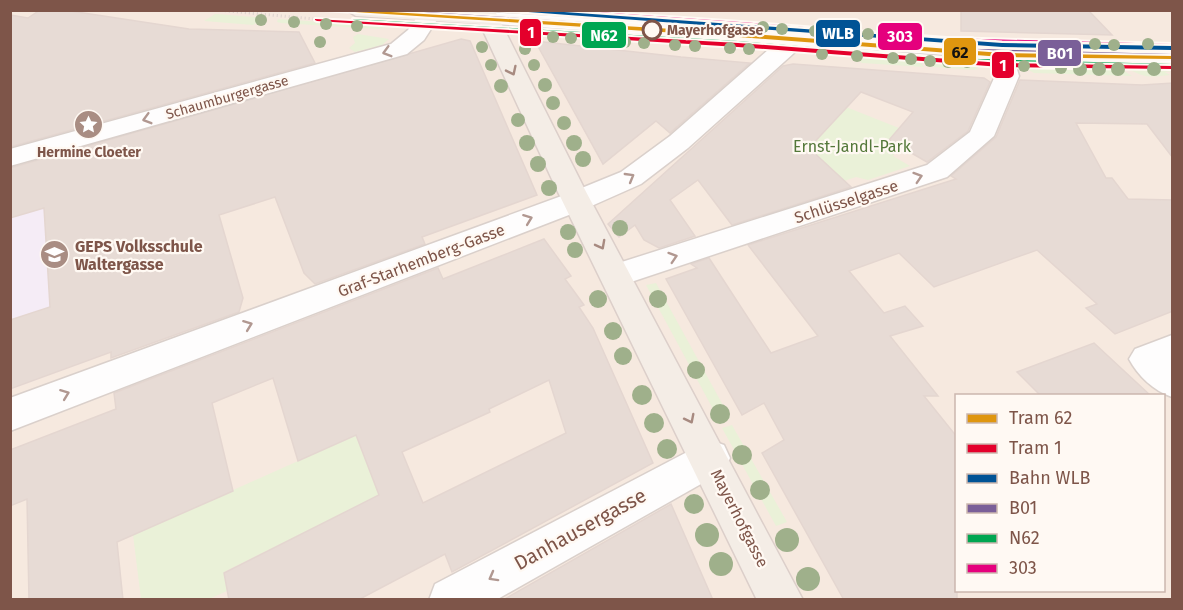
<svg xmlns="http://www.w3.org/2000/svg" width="1183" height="610" viewBox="0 0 1183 610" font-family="'Fira Sans',sans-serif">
<rect width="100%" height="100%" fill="#faf4ef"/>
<path fill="#f6e9df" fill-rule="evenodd" d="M10,11H1172V599H11L10,24L21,17L11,15ZM956,396H1164V590H956Z"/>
<polygon fill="#f5ecf6" points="84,153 109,353 11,389 11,173"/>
<g fill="#eaf1d8">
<polygon points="215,14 217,14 265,18 253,25 204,21"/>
<polygon points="278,19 381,26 386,27 379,29 281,23 277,22"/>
<polygon points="755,25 889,34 893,36 894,40 752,27"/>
<polygon points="358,34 389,39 382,45 355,52 349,48 355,43 353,37"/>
<polygon points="851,55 976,62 978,68 973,70 934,67 927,62 921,63 924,67 862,63"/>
<path d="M1018,64L1172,67V71L1165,72L1170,75C1160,76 1150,78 1142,75C1134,73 1132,69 1123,70L1132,76L1034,73Z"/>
<polygon points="846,107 899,128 884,146 895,153 893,156 910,166 868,180 856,177 844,181 808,148"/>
<polygon points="656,283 730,418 720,422 646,285"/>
<polygon points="732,425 787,522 776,526 722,428"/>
<polygon points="356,435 380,498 370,500 224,572 227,591 209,599 141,599 133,535"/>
</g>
<g fill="#e7dbd5" stroke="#e4d6d0" stroke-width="1.5" fill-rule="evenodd">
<polygon points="40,10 64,10 189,29 299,32 315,63 10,147 10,15 28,18"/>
<polygon points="961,10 1088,10 1112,35 961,31"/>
<polygon points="461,39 470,41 537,195 422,237 425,244 315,284 304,273 275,197 219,215 243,298 239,312 111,358 111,352 10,389 10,320 50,307 44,208 10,218 10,168"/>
<polygon points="535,41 681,57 750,63 670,133 656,121 603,164"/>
<polygon points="793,64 984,78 990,82 968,131 927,162 889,140 913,112 861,92 809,148 851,187 732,225 698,180 670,200 695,236 659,248 644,240 635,225 619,237 608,224 783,66"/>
<polygon points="1020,80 1142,85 1173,83 1173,158 1147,124 1076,123 1106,178 1112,178 1128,199 1173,200 1173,311 1115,334 1086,308 1097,304 1037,250 934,287 899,253 849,271 884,313 905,306 923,326 890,336 938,396 924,396 957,437 957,600 844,600 762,453 784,440 764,403 742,415 666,279 697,268 691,264 709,258 771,353 818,336 748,245 956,179 951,176 996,137"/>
<path d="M544,239L571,276L565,279L584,305L579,307L593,328L653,463L452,572L445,554L358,600H229L224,573L379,495L356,435L298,461L273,378L212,403L233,491L117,542L123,600H29L27,499L10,506V450L116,409L114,393L438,268L443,279ZM549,380L566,433L423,503L402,452L490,412L489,409Z"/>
<polygon points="1094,343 1151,396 1041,396 1017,372"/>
<polygon points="671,504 713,600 503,600"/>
</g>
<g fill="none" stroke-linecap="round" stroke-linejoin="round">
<defs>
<g id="minor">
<polygon points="422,10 436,11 440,15 424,40 407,54 10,166 10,149 391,44 408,30"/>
<polygon points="488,12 1001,45 1172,49 1172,63 1014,59 1019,76 994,136 947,177 628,283 617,287 606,283 601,275 606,267 927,165 970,132 995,76 991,58 798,45 794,53 688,148 641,184 587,208 10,431 10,398 567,194 621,172 670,136 776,43 480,23 477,18 480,13"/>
<path d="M1172,335V397C1154,391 1138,376 1129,359L1135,349Z"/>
<polygon points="710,440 724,445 730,458 724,471 496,600 429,600 435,584"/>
</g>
<polygon id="major" points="346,10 470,10 496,13 584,188 803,600 757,600 556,188 480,24 356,16"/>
</defs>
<use href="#minor" stroke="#dad0cb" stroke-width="3"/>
<use href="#major" stroke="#dccfca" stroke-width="3"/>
<polyline stroke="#ddd2ce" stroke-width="3" stroke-dasharray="1 3" stroke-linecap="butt" points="217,10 336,21"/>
<use href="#minor" fill="#fefdfd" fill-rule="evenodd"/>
<use href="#major" fill="#f4ede6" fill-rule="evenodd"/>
<defs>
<polygon id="bus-1" points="362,10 396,10 739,32 945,48 1172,54 1172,57 945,52 739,34"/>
<polygon id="bus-2" points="353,19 738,41 944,58 1172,64 1172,67 944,62 738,45 355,21 353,20"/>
<polygon id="bus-3" points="537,10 569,10 740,22 946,38 1172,44 1172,47 946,42 740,24"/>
</defs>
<use href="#bus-1" stroke="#fff9f3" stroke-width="4"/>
<use href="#bus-2" stroke="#fff9f3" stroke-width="4"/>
<use href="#bus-3" stroke="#fff9f3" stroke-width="4"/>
<use href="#bus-1" fill="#7a5f98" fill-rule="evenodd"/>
<use href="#bus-2" fill="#00a651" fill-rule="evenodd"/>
<use href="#bus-3" fill="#e5007d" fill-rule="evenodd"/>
<defs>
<polygon id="rail-1" points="501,10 536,10 1002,43 1172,46 1172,50 1002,47"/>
</defs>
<use href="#rail-1" stroke="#fff9f3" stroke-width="5"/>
<use href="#rail-1" fill="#005395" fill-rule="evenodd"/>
<defs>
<polygon id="tram-1" points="324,10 358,10 739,33 1002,53 1172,56 1172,59 1002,57 739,37"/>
<polygon id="tram-2" points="315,19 738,43 1001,63 1172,66 1172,69 1001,67 738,47 317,21 315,20"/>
</defs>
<use href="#tram-1" stroke="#fff9f3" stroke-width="4"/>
<use href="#tram-2" stroke="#fff9f3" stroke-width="4"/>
<use href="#tram-1" fill="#df960f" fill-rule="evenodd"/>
<use href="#tram-2" fill="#e4002b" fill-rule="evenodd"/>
</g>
<g fill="#9fb08b">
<circle cx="261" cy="20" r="6"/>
<circle cx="294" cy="22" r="6"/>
<circle cx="326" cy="24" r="6"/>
<circle cx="357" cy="26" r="6"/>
<circle cx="763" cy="27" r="6"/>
<circle cx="782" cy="29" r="6"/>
<circle cx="815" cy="31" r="6"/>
<circle cx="834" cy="32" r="6"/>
<circle cx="868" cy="34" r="6"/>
<circle cx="553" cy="37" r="6"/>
<circle cx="571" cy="38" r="6"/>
<circle cx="605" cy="40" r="6"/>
<circle cx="320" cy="42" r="6"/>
<circle cx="625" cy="42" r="6"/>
<circle cx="644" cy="43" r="6"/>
<circle cx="1095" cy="44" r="6"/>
<circle cx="1148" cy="44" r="6"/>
<circle cx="675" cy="45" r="6"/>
<circle cx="1114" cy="45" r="6"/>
<circle cx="695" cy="46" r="6"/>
<circle cx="482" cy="47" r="6"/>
<circle cx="730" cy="48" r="6"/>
<circle cx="525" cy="49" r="6"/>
<circle cx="749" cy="49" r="6"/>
<circle cx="822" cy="54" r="6"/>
<circle cx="857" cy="56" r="6"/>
<circle cx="893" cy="58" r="6"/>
<circle cx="911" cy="59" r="6"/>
<circle cx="930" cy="61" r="6"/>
<circle cx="948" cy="62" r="6"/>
<circle cx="967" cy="62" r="6"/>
<circle cx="491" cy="65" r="6"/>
<circle cx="534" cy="65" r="6"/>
<circle cx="1024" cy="66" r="6"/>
<circle cx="1061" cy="68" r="6"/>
<circle cx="1080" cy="69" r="7"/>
<circle cx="1099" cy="69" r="7"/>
<circle cx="1118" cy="69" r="7"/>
<circle cx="1154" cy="69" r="7"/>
<circle cx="545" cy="85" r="7"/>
<circle cx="501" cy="86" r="7"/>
<circle cx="553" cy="103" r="7"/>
<circle cx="518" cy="120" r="7"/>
<circle cx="564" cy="123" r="7"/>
<circle cx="527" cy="143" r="8"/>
<circle cx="574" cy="143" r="8"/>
<circle cx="583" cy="159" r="8"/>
<circle cx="538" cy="164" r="8"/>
<circle cx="549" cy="188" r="8"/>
<circle cx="620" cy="228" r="8"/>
<circle cx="568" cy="232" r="8"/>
<circle cx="575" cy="250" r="8"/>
<circle cx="598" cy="299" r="9"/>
<circle cx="658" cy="299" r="9"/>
<circle cx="613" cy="331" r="9"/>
<circle cx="623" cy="356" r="9"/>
<circle cx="696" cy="370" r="9"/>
<circle cx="642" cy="395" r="10"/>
<circle cx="720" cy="414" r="10"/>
<circle cx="654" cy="423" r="10"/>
<circle cx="667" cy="449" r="10"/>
<circle cx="742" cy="455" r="10"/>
<circle cx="760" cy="490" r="10"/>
<circle cx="694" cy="504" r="10"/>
<circle cx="707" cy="535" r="12"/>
<circle cx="787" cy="540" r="12"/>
<circle cx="721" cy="564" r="12"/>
<circle cx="808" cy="579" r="12"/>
</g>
<defs><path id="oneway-chevron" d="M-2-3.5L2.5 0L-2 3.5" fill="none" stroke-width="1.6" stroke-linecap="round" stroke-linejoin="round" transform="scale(1.5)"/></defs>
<g stroke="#b19891">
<use href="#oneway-chevron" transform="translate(387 52) rotate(164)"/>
<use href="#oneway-chevron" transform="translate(147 119) rotate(164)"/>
<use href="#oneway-chevron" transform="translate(630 177) rotate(-30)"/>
<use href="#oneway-chevron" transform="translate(918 177) rotate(-18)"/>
<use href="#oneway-chevron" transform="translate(528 219) rotate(-21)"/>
<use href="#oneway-chevron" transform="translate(673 257) rotate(-18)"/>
<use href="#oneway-chevron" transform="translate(248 325) rotate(-21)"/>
<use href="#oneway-chevron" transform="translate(65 394) rotate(-21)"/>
<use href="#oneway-chevron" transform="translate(493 577) rotate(151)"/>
</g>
<g stroke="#a78a80">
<use href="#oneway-chevron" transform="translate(512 71) rotate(64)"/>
<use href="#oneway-chevron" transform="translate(601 245) rotate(62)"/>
<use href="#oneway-chevron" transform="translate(690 419) rotate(63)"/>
</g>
<defs>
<symbol id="sight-disc" viewBox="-11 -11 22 22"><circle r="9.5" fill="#a98d83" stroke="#fff9f3"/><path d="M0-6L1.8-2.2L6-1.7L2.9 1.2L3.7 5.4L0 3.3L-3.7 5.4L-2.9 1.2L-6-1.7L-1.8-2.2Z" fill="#fff"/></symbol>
<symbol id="school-disc" viewBox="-11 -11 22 22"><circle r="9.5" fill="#a98d83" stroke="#fff9f3"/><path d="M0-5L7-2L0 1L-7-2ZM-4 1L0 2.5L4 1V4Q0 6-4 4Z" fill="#fff"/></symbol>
</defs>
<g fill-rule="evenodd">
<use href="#sight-disc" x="72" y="108" width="33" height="33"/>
<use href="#school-disc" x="38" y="238" width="33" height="33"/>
</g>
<circle fill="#fff9f3" stroke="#7e5549" stroke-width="3" cx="652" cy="30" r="9"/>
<g text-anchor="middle" stroke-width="4.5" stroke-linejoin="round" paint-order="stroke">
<g font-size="14" font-weight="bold" fill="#7e5549" stroke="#fff9f3" text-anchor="start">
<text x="667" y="35">Mayerhofgasse</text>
</g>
<g font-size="14" fill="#7e5549" stroke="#fff9f3">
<text transform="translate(227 97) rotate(-16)" y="5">Schaumburgergasse</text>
</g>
<g font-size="14" font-weight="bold" fill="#7e5549" stroke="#fff9f3">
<text x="89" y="157">Hermine Cloeter</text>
</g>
<g font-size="16" fill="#54783a" stroke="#fff9f3">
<text x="852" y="152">Ernst-Jandl-Park</text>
</g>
<g font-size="16" fill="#7e5549" stroke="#fff9f3">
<text transform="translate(846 201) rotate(-18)" y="6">Schlüsselgasse</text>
<text transform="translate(421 260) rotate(-21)" y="6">Graf-Starhemberg-Gasse</text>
<text transform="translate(740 518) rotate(63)" y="6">Mayerhofgasse</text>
</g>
<g font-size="16" font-weight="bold" fill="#7e5549" stroke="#fff9f3" text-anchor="start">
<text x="75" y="252">GEPS Volksschule<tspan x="75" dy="18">Waltergasse</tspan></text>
</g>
<g font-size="20" fill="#7e5549" stroke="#fff9f3">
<text transform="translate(580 529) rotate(-29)" y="7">Danhausergasse</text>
</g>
</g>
<g stroke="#fff9f3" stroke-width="2">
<rect x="519" y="18" width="23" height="29" rx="6" fill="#e4002b"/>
<rect x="815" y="19" width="46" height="29" rx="6" fill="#005395"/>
<rect x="581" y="21" width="46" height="28" rx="6" fill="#00a651"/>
<rect x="877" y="22" width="46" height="29" rx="6" fill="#e5007d"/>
<rect x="943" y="37" width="34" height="29" rx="6" fill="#df960f"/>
<rect x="1037" y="39" width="45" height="28" rx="6" fill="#7a5f98"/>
<rect x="991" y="51" width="24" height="28" rx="6" fill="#e4002b"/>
</g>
<g font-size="16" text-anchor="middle" font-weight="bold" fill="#fff">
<text x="531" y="38">1</text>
<text x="838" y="39">WLB</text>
<text x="604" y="41">N62</text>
<text x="900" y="42">303</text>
<text x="1060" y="59">B01</text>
<text x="1003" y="71">1</text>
</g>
<g font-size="16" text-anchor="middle" font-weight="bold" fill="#111">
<text x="960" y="58">62</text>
</g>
<rect width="1183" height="610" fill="none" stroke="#7e5549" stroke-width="24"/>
<rect x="955" y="394" width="210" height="198" fill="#fff9f3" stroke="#cbb7af" stroke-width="1.5"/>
<rect x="967" y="414" width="30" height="9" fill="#df960f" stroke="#cbb7af" stroke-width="1.5"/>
<text x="1009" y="424" font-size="18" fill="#7e5549">Tram 62</text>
<rect x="967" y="444" width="30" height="9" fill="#e4002b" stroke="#cbb7af" stroke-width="1.5"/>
<text x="1009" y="454" font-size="18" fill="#7e5549">Tram 1</text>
<rect x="967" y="474" width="30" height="9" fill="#005395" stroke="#cbb7af" stroke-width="1.5"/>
<text x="1009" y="484" font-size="18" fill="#7e5549">Bahn WLB</text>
<rect x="967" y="504" width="30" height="9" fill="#7a5f98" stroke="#cbb7af" stroke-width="1.5"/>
<text x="1009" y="514" font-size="18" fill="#7e5549">B01</text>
<rect x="967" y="534" width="30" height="9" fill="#00a651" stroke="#cbb7af" stroke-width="1.5"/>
<text x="1009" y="544" font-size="18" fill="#7e5549">N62</text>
<rect x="967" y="564" width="30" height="9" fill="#e5007d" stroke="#cbb7af" stroke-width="1.5"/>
<text x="1009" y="574" font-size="18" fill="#7e5549">303</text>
</svg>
